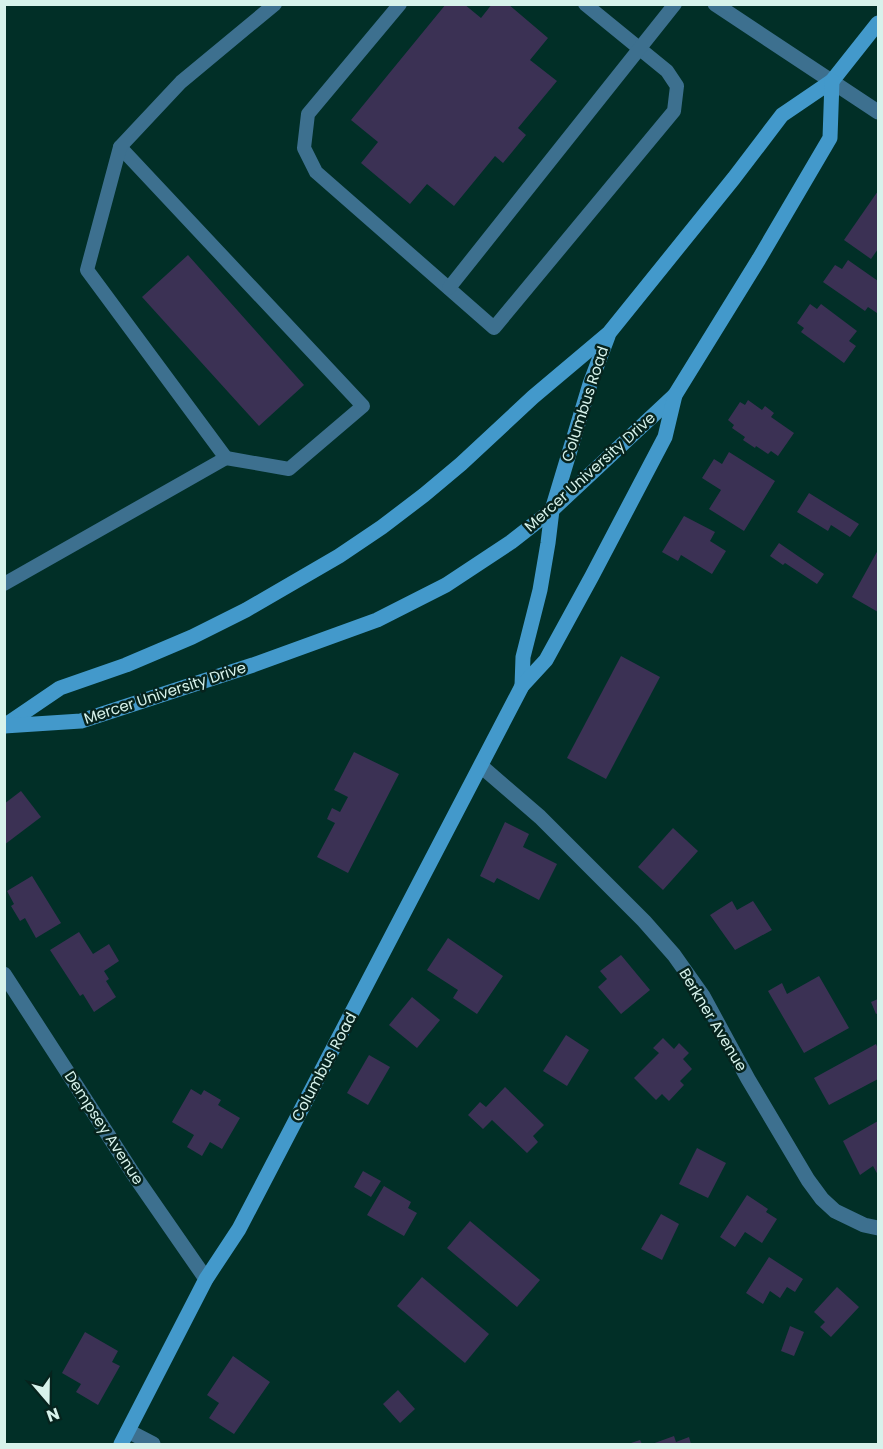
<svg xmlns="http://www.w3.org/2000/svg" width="883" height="1449" viewBox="0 0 883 1449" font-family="Poppins,sans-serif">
<rect width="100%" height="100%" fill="#012f27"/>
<g fill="#3b3154">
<polygon points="446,4 464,4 481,18 492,4 508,4 548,38 530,60 557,81 518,128 526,135 503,163 495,156 454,206 427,184 410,204 361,163 378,142 351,120"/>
<polygon points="878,191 878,249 871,259 844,240"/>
<polygon points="188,255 304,385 259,426 142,297"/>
<polygon points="848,260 878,281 878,311 877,313 868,307 865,311 823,282 835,265 842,269"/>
<polygon points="810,304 817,309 821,304 857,331 849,341 856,346 844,363 801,332 804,328 797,323"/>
<polygon points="748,400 762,410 765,406 774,413 771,417 794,433 778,456 771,451 768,454 756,446 755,448 743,440 745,437 732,428 734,425 728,420 740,402 745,405"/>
<polygon points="729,452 775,481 744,531 709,509 721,490 702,478 714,459 722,464"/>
<polygon points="809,493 859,524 850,537 831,525 828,531 797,512"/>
<polygon points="684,516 715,532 710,541 726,551 712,574 681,555 678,561 662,552"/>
<polygon points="779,543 824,574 817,584 785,563 783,565 770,556"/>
<polygon points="878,550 878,612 852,597"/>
<polygon points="621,656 660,677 606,779 567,758"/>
<polygon points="354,752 399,774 348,873 317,857 335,823 327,819 332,808 340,812 348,797 334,790"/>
<polygon points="21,791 41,817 4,845 4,804"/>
<polygon points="505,822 529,834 523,847 557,864 539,900 497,878 494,883 480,876"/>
<polygon points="673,828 698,851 663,890 638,867"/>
<polygon points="32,876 61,923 36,938 25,918 20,921 11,906 14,904 7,891"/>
<polygon points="732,901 737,910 753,901 772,930 735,950 710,915"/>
<polygon points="79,932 93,954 109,944 119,961 104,971 109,979 106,981 116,997 94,1012 83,994 80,996 50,950"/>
<polygon points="448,938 503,976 477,1014 453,998 458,990 427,970"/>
<polygon points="621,955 650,990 621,1014 598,987 607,979 600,971"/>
<polygon points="819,976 849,1028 804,1053 768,991 782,983 787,994"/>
<polygon points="412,997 440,1020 417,1048 389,1025"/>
<polygon points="878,999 878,1013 876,1014 871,1002"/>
<polygon points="566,1035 589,1050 567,1086 543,1071"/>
<polygon points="663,1038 674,1049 679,1043 689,1053 683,1059 692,1069 680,1081 684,1085 669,1101 662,1094 656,1100 634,1078 659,1053 653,1048"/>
<polygon points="876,1044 878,1049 878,1079 829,1105 814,1078"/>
<polygon points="369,1055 390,1067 368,1105 347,1093"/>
<polygon points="505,1087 544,1125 533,1136 538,1142 527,1153 492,1120 483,1129 468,1115 480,1102 486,1107"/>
<polygon points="191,1089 201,1095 204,1090 221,1100 218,1105 240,1118 222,1149 210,1142 202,1156 187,1147 194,1135 172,1122"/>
<polygon points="878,1121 878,1175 873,1166 860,1175 843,1141"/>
<polygon points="697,1148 726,1163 708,1198 679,1184"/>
<polygon points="363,1171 381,1181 371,1197 354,1187"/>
<polygon points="384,1186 411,1202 408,1208 417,1213 404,1236 367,1215"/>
<polygon points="747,1195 768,1209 766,1212 777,1219 762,1243 745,1232 735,1247 720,1237"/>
<polygon points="661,1214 679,1224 662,1260 641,1249"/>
<polygon points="470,1221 540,1280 517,1307 447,1248"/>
<polygon points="769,1257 803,1279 795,1292 787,1287 780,1298 770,1291 763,1304 746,1293"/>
<polygon points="422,1277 489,1334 465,1363 397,1306"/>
<polygon points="837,1287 859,1307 831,1337 820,1327 825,1322 814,1312"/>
<polygon points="790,1326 804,1332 794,1356 781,1351"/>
<polygon points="85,1332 118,1351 112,1362 120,1366 98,1405 76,1392 81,1384 62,1373"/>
<polygon points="233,1356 270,1382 234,1434 209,1418 219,1403 207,1395"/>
<polygon points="398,1390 415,1409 400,1423 383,1404"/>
<polygon points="674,1436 676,1442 689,1437 691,1444 652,1444"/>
<polygon points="640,1440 642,1444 628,1444"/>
</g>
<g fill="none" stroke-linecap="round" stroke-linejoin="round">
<g stroke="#3d708f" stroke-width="14">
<polyline points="400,4 308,114 304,148 316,172 494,328 674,111 677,86 667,71 585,4"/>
<polyline points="120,147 363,406 289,469 226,458"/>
<polyline points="449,288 675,4"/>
<polyline points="4,584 226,458 87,270 120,147 181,82 275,4"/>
</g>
<g stroke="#3d708f" stroke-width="15">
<polyline points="715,4 878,112"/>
<polyline points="481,766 540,817 644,921 674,955 703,996 748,1079 808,1180 822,1199 835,1211 864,1225 878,1228"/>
<polyline points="4,974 134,1175 206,1279"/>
<polyline points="128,1431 153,1444"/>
</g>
<g stroke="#4399cb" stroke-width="15">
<polyline points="522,686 523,657 540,590 548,543 552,510 590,384 608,336"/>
<polyline points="4,726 60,688 126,665 192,637 246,610 339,556 382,527 424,495 461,464 533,397 609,333 734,178 782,115 832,81 878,23"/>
<polyline points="4,726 81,721 253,665 377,620 446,585 511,542 552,510 675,395 759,259 830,138 832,81"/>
<polyline points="121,1444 206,1279 239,1229 522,686 546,660 592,576 665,437 675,395"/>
</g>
</g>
<g text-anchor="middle" stroke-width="5" stroke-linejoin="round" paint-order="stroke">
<g font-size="15" fill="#d7f2eb" stroke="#06231d">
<text transform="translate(585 404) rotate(-72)" y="5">Columbus Road</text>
<text transform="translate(590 472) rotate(-42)" y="5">Mercer University Drive</text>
<text transform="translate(165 693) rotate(-18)" y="5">Mercer University Drive</text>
<text transform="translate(713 1020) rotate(59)" y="5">Berkner Avenue</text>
<text transform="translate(324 1067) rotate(-62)" y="5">Columbus Road</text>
<text transform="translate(104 1128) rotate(57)" y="5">Dempsey Avenue</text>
</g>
</g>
<rect width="883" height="1449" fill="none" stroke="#d7f2eb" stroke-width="12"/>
<g transform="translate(48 1401) rotate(160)" stroke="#06231d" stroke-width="4.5" paint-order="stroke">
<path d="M0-4.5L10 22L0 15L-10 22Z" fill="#d7f2eb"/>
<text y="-9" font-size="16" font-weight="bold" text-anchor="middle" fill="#d7f2eb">N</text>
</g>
</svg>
